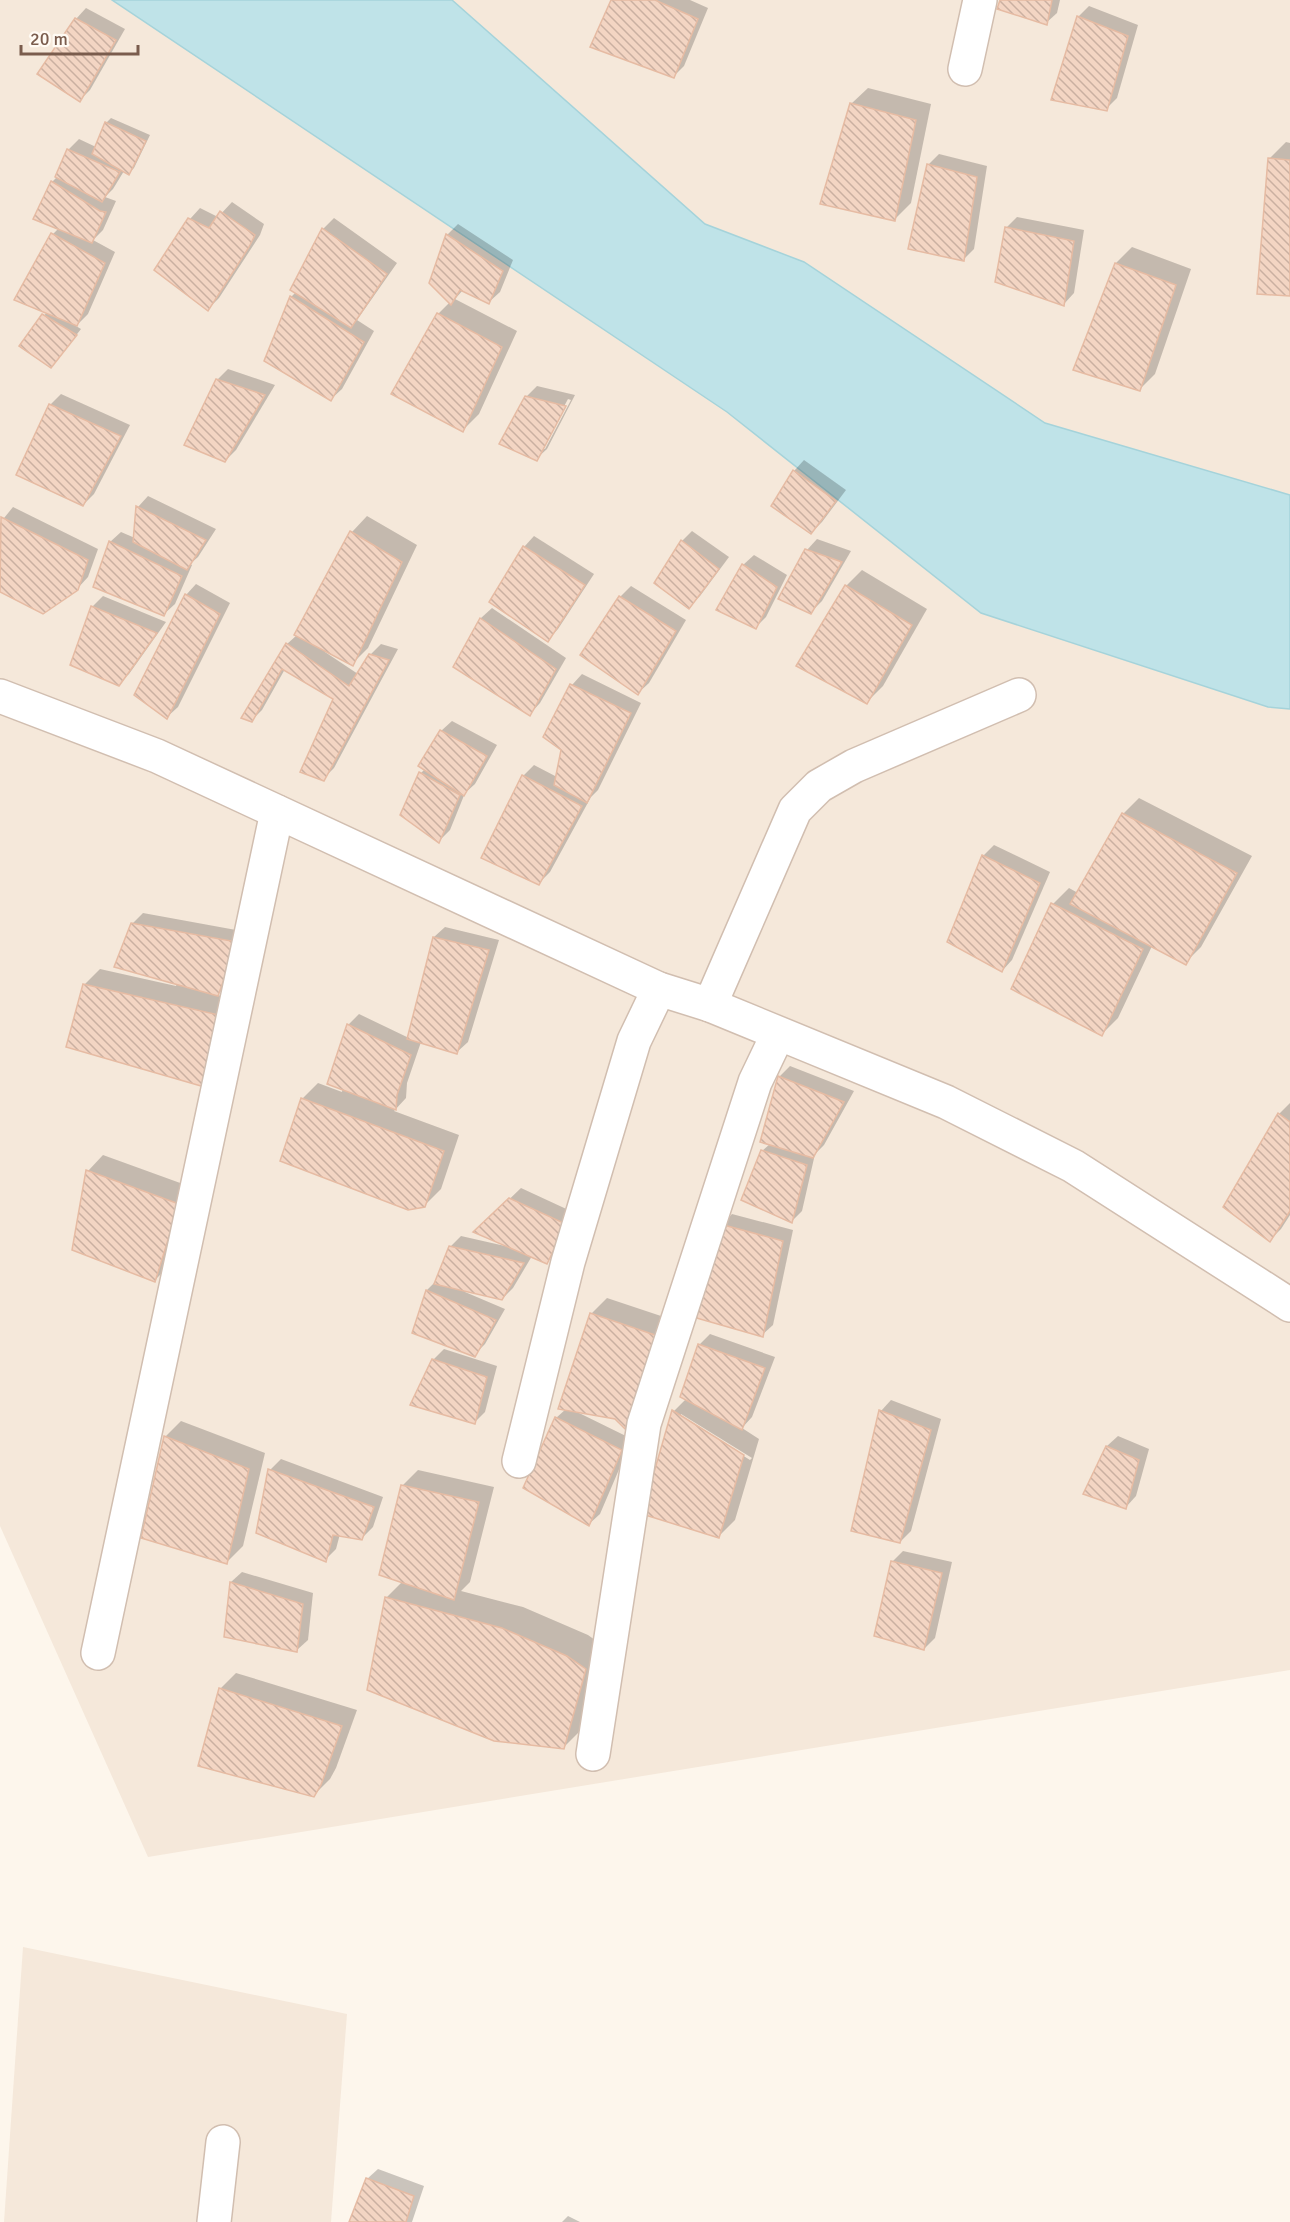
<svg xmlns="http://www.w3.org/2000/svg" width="1290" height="2222" viewBox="0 0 1290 2222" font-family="Signika,sans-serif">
<defs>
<pattern id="building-back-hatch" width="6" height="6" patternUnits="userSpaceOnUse" patternTransform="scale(1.5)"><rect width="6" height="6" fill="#f3d5c3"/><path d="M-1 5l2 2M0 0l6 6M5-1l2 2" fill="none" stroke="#cab0a1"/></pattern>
</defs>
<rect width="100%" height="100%" fill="#fdf6ec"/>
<g fill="#f5e8da">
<polygon points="0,0 1290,0 1290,1670 148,1857 0,1526"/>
<polygon points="23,1947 347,2014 331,2222 4,2222"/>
</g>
<polygon fill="#bfe3e8" stroke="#a5d3da" stroke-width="1.5" points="112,0 452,0 705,224 804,262 1045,423 1290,495 1290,709 1268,707 981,613 727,412"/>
<g fill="#0003" fill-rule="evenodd">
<polygon points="613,0 690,0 708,8 684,66 673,77"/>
<polygon points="1002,0 1060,0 1057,13 1046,23"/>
<polygon points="1089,6 1138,25 1117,98 1106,109 1078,17"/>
<polygon points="86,8 125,29 90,90 80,100 76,19"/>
<polygon points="868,88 931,104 911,203 895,219 851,104"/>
<polygon points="111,118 150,135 134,168 129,173 124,171 113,189 105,197 116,201 103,230 93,240 115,252 88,314 76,326 81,329 56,361 21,345 47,312 53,234 59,228 52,182 56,178 68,150 79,139 96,147 106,123"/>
<polygon points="1286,142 1290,143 1290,295 1270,158"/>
<polygon points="939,154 987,166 974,249 964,259 928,165"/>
<polygon points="232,202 264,224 260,235 219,298 208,309 190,219 200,208 218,217"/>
<polygon points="1017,217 1084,230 1074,293 1064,304 1006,228"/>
<polygon points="334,218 397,263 357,320 374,331 342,389 331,399 291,297 296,292 323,229"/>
<polygon points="458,224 513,260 500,292 489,302 463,290 455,299 517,331 479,414 463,430 438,314 450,302 447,235"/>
<polygon points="1132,247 1191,269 1155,374 1139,390 1075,369 1116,263"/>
<polygon points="228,369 275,385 236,450 225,461 217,380"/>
<path d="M537,386L575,395L547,449L536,459L526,397ZM568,399L571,400L545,449H541Z"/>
<polygon points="61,394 130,425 94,494 83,505 50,405"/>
<polygon points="804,460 846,490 822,522 811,533 794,471"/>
<polygon points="148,496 216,529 198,557 190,564 192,565 175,604 164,614 110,542 121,532 135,538 138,507"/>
<polygon points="13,507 98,549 88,577 77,589 43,612 0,590 0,523"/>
<polygon points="367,516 417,545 368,648 352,664 326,650 325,652 358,674 370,655 381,644 398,649 334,768 323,779 335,698 285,669 262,710 251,721 287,644 297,635 352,532"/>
<polygon points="692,531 729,557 700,596 689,607 682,541"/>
<polygon points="534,536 594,574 558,629 548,640 524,547"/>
<polygon points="817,539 851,551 822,601 811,612 807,550"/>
<polygon points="754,555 787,575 766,617 755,628 743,565"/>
<polygon points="862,570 927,609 883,686 867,702 846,586"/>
<polygon points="196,584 230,603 178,707 167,717 186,595"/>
<polygon points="631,586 686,620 649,683 638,693 620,597"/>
<polygon points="103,596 166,622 129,674 118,684 92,607"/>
<polygon points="492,608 566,658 540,703 530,714 455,667 481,618"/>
<polygon points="582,674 641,703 598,790 591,797 550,872 539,883 523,776 534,765 557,777 572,685"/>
<polygon points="452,721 497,745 475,784 465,793 450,830 439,841 421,773 425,769 441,731"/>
<polygon points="1139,798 1252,856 1201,947 1185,963 1152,946 1118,1018 1102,1034 1053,904 1069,888 1078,893 1123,814"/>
<polygon points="994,845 1050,872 1012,960 1002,971 983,856"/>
<polygon points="143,913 247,932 228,984 217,995 235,999 224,1071 84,985 100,969 176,986 177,983 132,924"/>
<polygon points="445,927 499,940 468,1042 457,1052 421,1042 407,1083 406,1098 394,1111 459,1135 441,1189 425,1205 302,1099 318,1083 342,1092 348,1025 359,1014 409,1038 434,937"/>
<polygon points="790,1066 854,1091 824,1145 815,1154 802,1211 791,1222 762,1151 770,1144 762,1141 780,1076"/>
<polygon points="1290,1103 1290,1215 1281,1229 1270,1240 1225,1207 1279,1114"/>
<polygon points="103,1155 194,1188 171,1264 155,1280 88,1171"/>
<polygon points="521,1188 575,1213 557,1251 546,1262 532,1256 513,1288 502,1299 466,1290 465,1292 505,1309 485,1344 474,1355 427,1290 437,1280 450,1247 461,1236 505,1246 505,1245 475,1232"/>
<polygon points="732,1214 793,1230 773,1325 762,1335 722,1225"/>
<polygon points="607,1298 673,1320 641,1412 625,1427 615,1418 575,1411 632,1439 600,1514 589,1524 556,1418 566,1409 591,1314"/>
<path d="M710,1334L775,1357L752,1417L742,1428L759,1439L735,1520L719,1536L674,1411L686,1399L699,1345ZM681,1414L752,1458L750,1460L681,1417Z"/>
<polygon points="444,1349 497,1366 485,1412 474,1423 412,1404 434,1359"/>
<polygon points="891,1400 941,1419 911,1531 900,1542 881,1411"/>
<polygon points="181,1421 265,1453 243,1546 227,1562 165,1437"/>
<polygon points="1118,1436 1149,1449 1136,1496 1126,1507 1085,1494 1107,1446"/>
<polygon points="281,1459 383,1497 373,1527 362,1538 340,1534 336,1549 325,1560 270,1470"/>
<polygon points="418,1470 494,1487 470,1582 461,1591 523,1607 588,1635 606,1648 585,1726 564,1747 386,1598 403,1581 402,1486"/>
<polygon points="903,1551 952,1562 935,1638 924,1649 892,1562"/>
<polygon points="242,1572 313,1593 308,1640 297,1650 226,1636 231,1582"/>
<polygon points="236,1673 357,1710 336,1768 330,1779 313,1796 220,1689"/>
<polygon points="378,2169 424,2186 412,2222 350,2222 367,2179"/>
<polygon points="568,2216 580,2222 562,2222"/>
</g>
<g fill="url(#building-back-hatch)" stroke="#e6bba3" stroke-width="1.5">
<polygon points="611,0 655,0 698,19 674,78 590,47"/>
<polygon points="1000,0 1052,0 1047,25 997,9"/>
<polygon points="1077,16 1128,36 1107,111 1051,100"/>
<polygon points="75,18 116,40 80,102 37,74"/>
<polygon points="850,103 916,120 895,221 820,204"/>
<polygon points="105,122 146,141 129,175 92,154"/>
<polygon points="67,149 120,172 102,202 55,177"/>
<polygon points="1268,158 1290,160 1290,296 1257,294"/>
<polygon points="927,164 977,177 964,261 908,249"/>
<polygon points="51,181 100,211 106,212 92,243 33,219"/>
<polygon points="220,211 255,235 249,247 208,311 154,270 188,218 209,228"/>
<polygon points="1005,227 1074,241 1064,306 995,282"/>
<polygon points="322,228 387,274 351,328 290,290"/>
<polygon points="51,233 105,263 77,326 14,300"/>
<polygon points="446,234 503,271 489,304 460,290 451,305 429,283"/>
<polygon points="1115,263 1176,285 1140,391 1073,370"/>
<polygon points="290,296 364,342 331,401 264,361"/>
<polygon points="437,313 502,347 463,432 391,394"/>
<polygon points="42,314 77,335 51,368 19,346"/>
<polygon points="216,379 265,395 225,462 184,445"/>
<polygon points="525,396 566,406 537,461 499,444"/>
<polygon points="49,404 121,436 83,506 16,475"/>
<polygon points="793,470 836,501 811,534 771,506"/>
<polygon points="136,506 206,540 187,570 133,542"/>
<polygon points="1,517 88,560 78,590 43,614 0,592"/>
<polygon points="350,531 402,562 353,666 294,635"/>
<polygon points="681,540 719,569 689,609 654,583"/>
<polygon points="109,541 182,576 164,616 93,587"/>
<polygon points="523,546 585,585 548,642 489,602"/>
<polygon points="805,549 842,562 811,614 778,599"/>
<polygon points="742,564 777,587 756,629 716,610"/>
<polygon points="845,585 912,625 867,704 796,666"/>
<polygon points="185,594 220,614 167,719 134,695"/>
<polygon points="619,596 676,631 638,695 580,655"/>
<polygon points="91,606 157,633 119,686 70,665"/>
<polygon points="480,618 556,669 530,716 453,667"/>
<polygon points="286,643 349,686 369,654 389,660 324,781 300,772 333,699 282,669 252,722 241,718"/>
<polygon points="570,684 631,713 587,803 554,785 561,750 543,737"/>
<polygon points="440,730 487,756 464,796 418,766"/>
<polygon points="419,772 460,795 439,843 400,815"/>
<polygon points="522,775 582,806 539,885 481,858"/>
<polygon points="1122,813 1237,873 1186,965 1070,904"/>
<polygon points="982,855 1040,883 1002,972 947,942"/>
<polygon points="1051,903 1143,949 1102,1036 1011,989"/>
<polygon points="131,923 237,942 218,996 114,967"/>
<polygon points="433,937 489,950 457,1054 407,1039"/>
<polygon points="83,984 219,1015 208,1088 66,1047"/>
<polygon points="347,1024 411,1055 397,1095 396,1110 327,1084"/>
<polygon points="778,1076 844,1102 813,1158 760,1142"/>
<polygon points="301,1098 444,1151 425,1207 408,1210 280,1161"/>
<polygon points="1278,1113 1290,1122 1290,1211 1270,1242 1223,1207"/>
<polygon points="761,1150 807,1165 792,1223 741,1200"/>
<polygon points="86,1170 179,1204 155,1282 72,1250"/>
<polygon points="509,1198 566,1224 547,1264 473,1232"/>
<polygon points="720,1224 783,1241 763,1337 693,1317"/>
<polygon points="449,1246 524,1263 502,1300 434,1284"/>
<polygon points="426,1290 496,1320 475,1357 412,1333"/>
<polygon points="590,1313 658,1336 625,1429 615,1419 558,1409"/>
<polygon points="698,1344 765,1368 742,1430 680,1397"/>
<polygon points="432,1359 487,1377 475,1424 410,1405"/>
<polygon points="672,1410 744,1455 719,1538 642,1514"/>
<polygon points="879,1410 931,1430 900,1543 851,1531"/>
<polygon points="555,1417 622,1450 589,1526 523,1488"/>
<polygon points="164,1436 249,1469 227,1564 141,1538"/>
<polygon points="1106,1446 1139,1460 1126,1509 1083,1494"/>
<polygon points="268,1469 374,1507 362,1540 333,1535 326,1562 256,1533"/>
<polygon points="401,1485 479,1502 454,1600 379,1575"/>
<polygon points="891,1561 942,1573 924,1650 874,1636"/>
<polygon points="230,1582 303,1604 297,1652 224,1637"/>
<polygon points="385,1597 502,1628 567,1656 586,1669 564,1749 494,1741 367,1690"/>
<polygon points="219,1688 342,1726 321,1785 314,1797 198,1766"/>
<polygon points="366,2178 414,2196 406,2222 349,2222"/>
</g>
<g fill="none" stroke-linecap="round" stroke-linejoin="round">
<defs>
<g id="minor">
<polyline points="965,69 980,0"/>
<polyline points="0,696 157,756 659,989 710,1005 946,1102 1073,1166 1290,1305"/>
<polyline points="710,1005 795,810 819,786 854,766 1019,695"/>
<polyline points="519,1461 568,1262 634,1041 659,989"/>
<polyline points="98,1653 277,812"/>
<polyline points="593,1754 644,1424 755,1082 778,1034"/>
<polyline points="214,2222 223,2142"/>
</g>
</defs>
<use href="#minor" stroke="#d1beb0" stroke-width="36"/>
<use href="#minor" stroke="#fff" stroke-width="33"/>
</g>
<path d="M21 45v9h117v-9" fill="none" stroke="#7a5c4d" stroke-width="3"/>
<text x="30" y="45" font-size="18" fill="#7a5c4d" stroke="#fffaf3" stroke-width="4.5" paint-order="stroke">20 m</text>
</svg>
